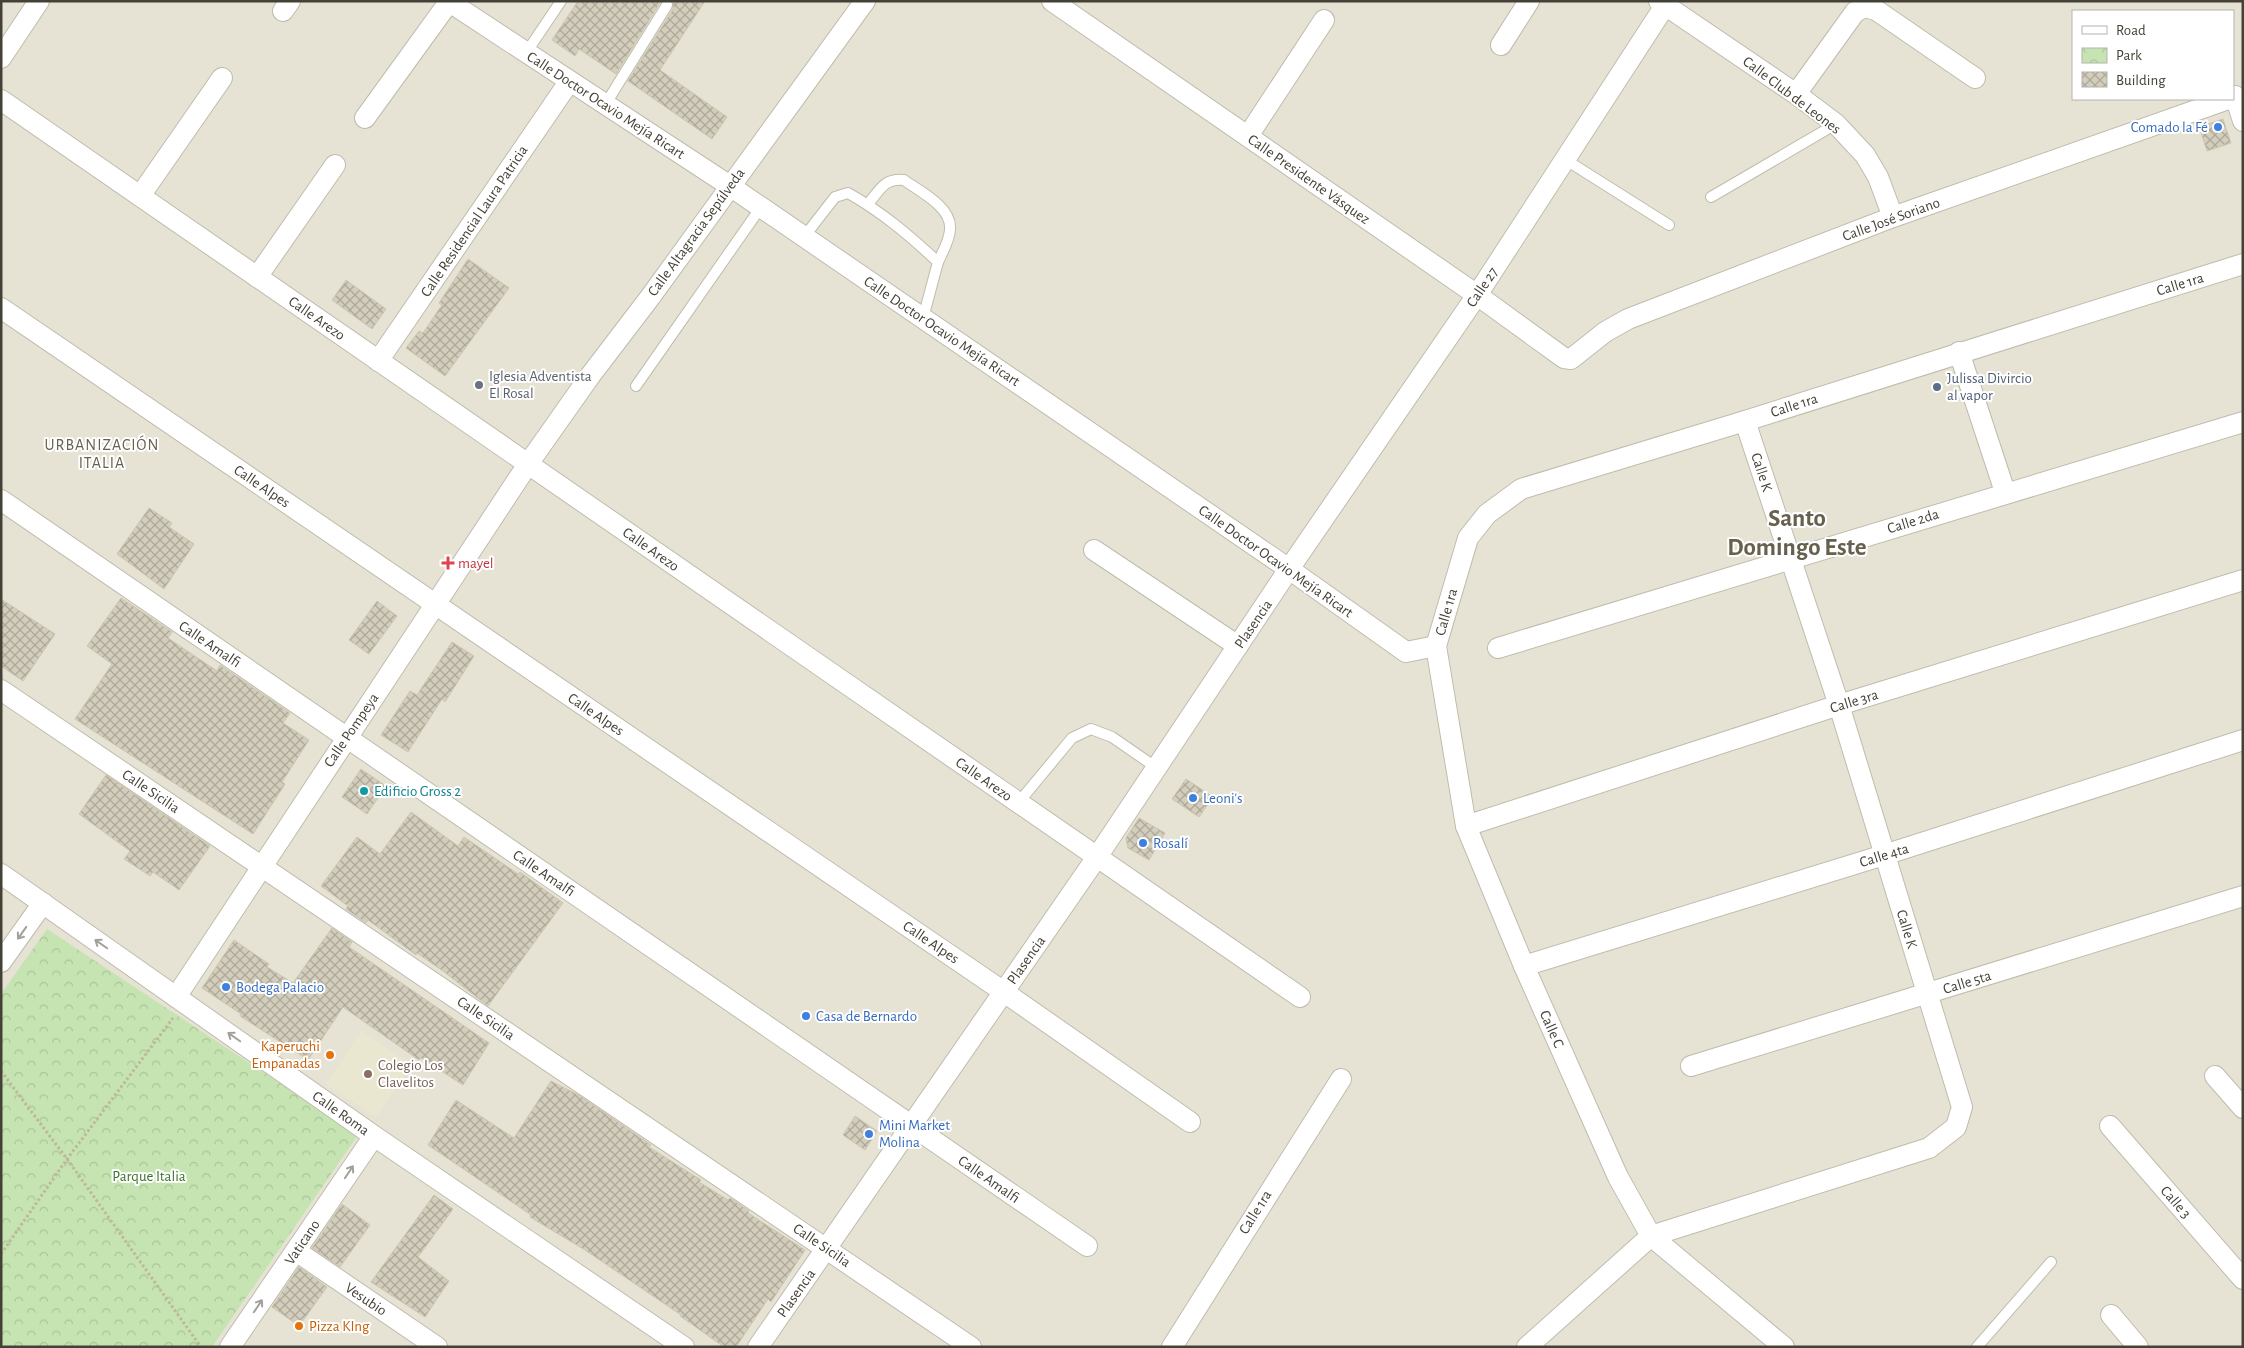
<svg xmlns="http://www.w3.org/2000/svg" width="2244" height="1348" viewBox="0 0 2244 1348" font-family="'Alegreya Sans',sans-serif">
<defs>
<pattern id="park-crowns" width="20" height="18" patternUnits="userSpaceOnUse" patternTransform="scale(1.25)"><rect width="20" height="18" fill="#c5e4b1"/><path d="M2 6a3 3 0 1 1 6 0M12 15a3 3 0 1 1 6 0" fill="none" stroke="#aac599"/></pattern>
<pattern id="building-cross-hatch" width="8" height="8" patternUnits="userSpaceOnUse" patternTransform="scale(1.25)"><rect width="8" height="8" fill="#d3cdbc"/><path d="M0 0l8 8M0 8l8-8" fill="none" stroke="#ada89a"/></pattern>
</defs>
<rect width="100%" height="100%" fill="#f2f0e6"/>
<path fill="#e6e3d5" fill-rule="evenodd" d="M1,1H2243V1347H1ZM2073,11H2233V99H2073Z"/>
<polygon fill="#eae7d1" points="361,1031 411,1064 376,1117 326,1084"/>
<polygon fill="url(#park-crowns)" points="47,929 358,1135 212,1347 1,1347 1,994"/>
<g fill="url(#building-cross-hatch)" stroke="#cdc6b0">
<polygon points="578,1 661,1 616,74 579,49 575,56 552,40"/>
<polygon points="673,1 705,1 660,70 727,117 712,139 628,81 673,9"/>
<polygon points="2223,119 2231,143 2207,151 2199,127"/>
<polygon points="468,259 509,288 445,376 406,348 419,331 423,333 442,305 439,303"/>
<polygon points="346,280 386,309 372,329 332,300"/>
<polygon points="149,508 172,523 169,527 194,544 164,589 117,554"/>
<polygon points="121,598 172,632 168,638 217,671 220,665 290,713 283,723 309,740 282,782 285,784 253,834 75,719 112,664 87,646"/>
<polygon points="1,599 55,634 23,681 1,666"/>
<polygon points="377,601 397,616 369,654 349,640"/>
<polygon points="452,642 474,656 445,702 442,699 408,752 381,735 410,691 417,695"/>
<polygon points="361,769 386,786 367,814 342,797"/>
<polygon points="106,775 210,846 179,890 153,872 150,876 124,859 130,851 79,814"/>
<polygon points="1186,779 1213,797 1199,817 1172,799"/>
<polygon points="411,812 458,846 464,837 518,874 520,872 563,903 488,1006 443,971 417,953 416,955 368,920 366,923 346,909 348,906 321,886 357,837 380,854"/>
<polygon points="1139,818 1165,833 1149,860 1128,848 1126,838"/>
<polygon points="332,928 352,942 349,947 489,1043 463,1085 421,1058 419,1060 343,1007 308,1060 240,1016 241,1014 202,988 234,940 269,964 267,967 293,983"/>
<polygon points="551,1081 580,1096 651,1145 649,1147 701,1180 699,1182 728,1200 730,1198 749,1211 748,1213 805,1250 771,1302 768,1299 736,1347 724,1347 680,1316 681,1315 585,1250 530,1217 531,1215 428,1145 456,1100 514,1138"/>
<polygon points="855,1116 877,1131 865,1150 843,1135"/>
<polygon points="434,1195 453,1209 418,1257 449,1281 425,1317 371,1282"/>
<polygon points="342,1204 370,1225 340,1267 312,1248"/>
<polygon points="299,1267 327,1287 299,1326 272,1307"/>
</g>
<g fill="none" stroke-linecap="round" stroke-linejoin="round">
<defs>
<g id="lane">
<polyline points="526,53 561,1"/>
<polyline points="605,105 667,5"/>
<polyline points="1566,160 1669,225"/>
<polyline points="1711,197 1836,124"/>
<path d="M868,204C880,190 884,178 904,180C919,191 952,207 950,229C950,240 942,253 938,262"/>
<path d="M804,237L835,197L848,193C882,212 910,236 938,262L923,318"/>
<polyline points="636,386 761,207"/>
<polyline points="1019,802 1072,738 1091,729 1112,737 1157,768"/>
<polyline points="1977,1347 2051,1262"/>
</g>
<g id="street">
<polyline points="448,1 730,186 1289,569 1406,652 1436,646"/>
<polyline points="1052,1 1477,295 1564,358 1571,359 1605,332 1628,319 1893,217 2228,99"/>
<polyline points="1659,1 1796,94 1836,124 1865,155 1878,177 1893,217"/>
<polyline points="283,11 290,1"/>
<polyline points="1501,45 1529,1"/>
<polyline points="1,58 39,1"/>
<polyline points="1796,94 1855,12 1865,7 1876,10 1975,78"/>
<polyline points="2235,96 2243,121"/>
<polyline points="1,100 1300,997"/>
<polyline points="365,118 449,2"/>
<polyline points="1248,136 1324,20"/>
<polyline points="140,196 222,78"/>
<polyline points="257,277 335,165"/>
<polyline points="1,308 1004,992 1190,1122"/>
<polyline points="1959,352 2005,492"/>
<polyline points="378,361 569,82"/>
<polyline points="1,500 1087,1246"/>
<polyline points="1094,550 1238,646"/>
<polyline points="1498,648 2243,422"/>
<polyline points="1,690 971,1347"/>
<polyline points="1466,826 1839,705 2243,580"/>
<polyline points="1,874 374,1136 684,1347"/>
<polyline points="1,962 43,903"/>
<polyline points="1524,966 1884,855 2243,740"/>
<polyline points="176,997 528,464 590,376 651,296 865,1"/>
<polyline points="1691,1066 2243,896"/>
<polyline points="2215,1076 2243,1108"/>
<polyline points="2110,1126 2243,1279"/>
<polyline points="296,1251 437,1347"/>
<polyline points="2111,1315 2138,1347"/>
<polyline points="230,1347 374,1136"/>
<polyline points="758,1347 1097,857 1289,569 1477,295 1668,1"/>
<polyline points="1172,1347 1341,1079"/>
<polyline points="1527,1347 1651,1236 1929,1148 1956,1127 1962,1107 1839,705 1745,421"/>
<polyline points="1784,1347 1651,1236 1618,1177 1524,966 1466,826 1436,646 1468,538 1487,514 1521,489 1745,421 2243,264"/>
</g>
</defs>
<use href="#lane" stroke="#c0bcac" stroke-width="12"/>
<use href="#street" stroke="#c0bcac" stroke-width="22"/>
<g stroke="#beb79b" stroke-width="3" stroke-dasharray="2.5 2.5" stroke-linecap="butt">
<polyline points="1,1071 67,1159 201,1347"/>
<polyline points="1,1254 67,1159 173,1018"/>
</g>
<use href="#lane" stroke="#fff" stroke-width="10"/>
<use href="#street" stroke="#fff" stroke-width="20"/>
</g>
<defs><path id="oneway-shaft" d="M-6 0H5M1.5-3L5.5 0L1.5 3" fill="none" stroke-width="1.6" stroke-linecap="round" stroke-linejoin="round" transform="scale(1.25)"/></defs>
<g stroke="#a2a09a">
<use href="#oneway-shaft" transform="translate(22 933) rotate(125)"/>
<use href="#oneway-shaft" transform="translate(101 944) rotate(-145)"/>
<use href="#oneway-shaft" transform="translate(234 1037) rotate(-145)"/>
<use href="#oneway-shaft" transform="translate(349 1172) rotate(-56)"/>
<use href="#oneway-shaft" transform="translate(258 1306) rotate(-56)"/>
</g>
<g fill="#3f7fe0" stroke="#fff" stroke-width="2">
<circle cx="2218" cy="127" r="5"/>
<circle cx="1193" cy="798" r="5"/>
<circle cx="1143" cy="843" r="5"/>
<circle cx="226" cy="987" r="5"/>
<circle cx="806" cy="1016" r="5"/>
<circle cx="869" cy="1134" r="5"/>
</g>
<circle fill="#6b7280" stroke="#fff" stroke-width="2" cx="479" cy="385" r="5"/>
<circle fill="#5c6f8a" stroke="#fff" stroke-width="2" cx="1937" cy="387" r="5"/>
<path fill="#e0444e" stroke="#fff" stroke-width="2" d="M445.5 555.5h5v5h5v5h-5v5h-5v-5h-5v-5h5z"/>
<circle fill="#0f9aa8" stroke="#fff" stroke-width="2" cx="364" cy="791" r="5"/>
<g fill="#e8710a" stroke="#fff" stroke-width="2">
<circle cx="330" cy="1055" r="5"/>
<circle cx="299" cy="1326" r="5"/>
</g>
<circle fill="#8d6e63" stroke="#fff" stroke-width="2" cx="368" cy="1074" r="5"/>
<g text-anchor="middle" stroke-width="4" stroke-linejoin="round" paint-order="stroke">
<g font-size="15" fill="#444136" stroke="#fff">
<text transform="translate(1792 95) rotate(37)" y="5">Calle Club de Leones</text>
<text transform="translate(606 105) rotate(33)" y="5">Calle Doctor Ocavio Mejía Ricart</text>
<text transform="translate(1309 179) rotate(35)" y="5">Calle Presidente Vásquez</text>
<text transform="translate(1891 219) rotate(-20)" y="5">Calle José Soriano</text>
<text transform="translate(474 221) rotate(-56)" y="5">Calle Residencial Laura Patricia</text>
<text transform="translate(696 232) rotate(-54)" y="5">Calle Altagracia Sepúlveda</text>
<text transform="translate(2180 284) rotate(-17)" y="5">Calle 1ra</text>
<text transform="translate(1482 287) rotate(-56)" y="5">Calle 27</text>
<text transform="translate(317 318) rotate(35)" y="5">Calle Arezo</text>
<text transform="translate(942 331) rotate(34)" y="5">Calle Doctor Ocavio Mejía Ricart</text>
<text transform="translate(1794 405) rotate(-18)" y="5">Calle 1ra</text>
<text transform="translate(1762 472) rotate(72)" y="5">Calle K</text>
<text transform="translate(262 486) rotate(34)" y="5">Calle Alpes</text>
<text transform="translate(1913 521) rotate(-17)" y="5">Calle 2da</text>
<text transform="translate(651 549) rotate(35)" y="5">Calle Arezo</text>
<text transform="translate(1276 561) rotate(35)" y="5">Calle Doctor Ocavio Mejía Ricart</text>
<text transform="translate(1446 612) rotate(-74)" y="5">Calle 1ra</text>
<text transform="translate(1253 624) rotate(-56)" y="5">Plasencia</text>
<text transform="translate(210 644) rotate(34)" y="5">Calle Amalfi</text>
<text transform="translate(1854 701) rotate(-17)" y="5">Calle 3ra</text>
<text transform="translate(596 714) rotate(34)" y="5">Calle Alpes</text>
<text transform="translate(351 730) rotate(-56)" y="5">Calle Pompeya</text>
<text transform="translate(984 779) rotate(35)" y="5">Calle Arezo</text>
<text transform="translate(151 791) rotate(34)" y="5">Calle Sicilia</text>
<text transform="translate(1884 855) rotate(-17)" y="5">Calle 4ta</text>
<text transform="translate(544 873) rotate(34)" y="5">Calle Amalfi</text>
<text transform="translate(1907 929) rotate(73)" y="5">Calle K</text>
<text transform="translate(931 942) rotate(34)" y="5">Calle Alpes</text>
<text transform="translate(1026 960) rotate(-55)" y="5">Plasencia</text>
<text transform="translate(1967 982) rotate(-17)" y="5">Calle 5ta</text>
<text transform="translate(486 1018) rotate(34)" y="5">Calle Sicilia</text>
<text transform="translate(1552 1029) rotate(66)" y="5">Calle C</text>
<text transform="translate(341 1113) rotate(35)" y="5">Calle Roma</text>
<text transform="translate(989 1179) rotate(35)" y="5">Calle Amalfi</text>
<text transform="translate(2176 1202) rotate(49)" y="5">Calle 3</text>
<text transform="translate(1255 1212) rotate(-58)" y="5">Calle 1ra</text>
<text transform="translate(302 1242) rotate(-56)" y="5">Vaticano</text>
<text transform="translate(822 1245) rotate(34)" y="5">Calle Sicilia</text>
<text transform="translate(796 1293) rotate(-55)" y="5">Plasencia</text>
<text transform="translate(366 1299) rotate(34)" y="5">Vesubio</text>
</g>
<g font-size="15" fill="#366cbe" stroke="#fff" text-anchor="start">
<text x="2208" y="132" text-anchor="end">Comado la Fé</text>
<text x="1203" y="803">Leoni's</text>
<text x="1153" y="848">Rosalí</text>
<text x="236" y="992">Bodega Palacio</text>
<text x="816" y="1021">Casa de Bernardo</text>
<text x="879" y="1130">Mini Market<tspan x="879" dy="17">Molina</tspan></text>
</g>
<g font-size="15" fill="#5b616d" stroke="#fff" text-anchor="start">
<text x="489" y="381">Iglesia Adventista<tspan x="489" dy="17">El Rosal</tspan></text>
</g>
<g font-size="15" fill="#4e5e75" stroke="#fff" text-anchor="start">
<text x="1947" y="383">Julissa Divircio<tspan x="1947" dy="17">al vapor</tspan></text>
</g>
<g font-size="15" fill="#be3a42" stroke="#fff" text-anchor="start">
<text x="458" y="568">mayel</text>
</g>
<g font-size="15" fill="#0d838f" stroke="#fff" text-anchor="start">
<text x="374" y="796">Edificio Gross 2</text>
</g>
<g font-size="15" fill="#c56008" stroke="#fff" text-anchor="end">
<text x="320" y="1051">Kaperuchi<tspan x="320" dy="17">Empanadas</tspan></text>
<text x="309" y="1331" text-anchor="start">Pizza KIng</text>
</g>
<g font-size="15" fill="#785e54" stroke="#fff" text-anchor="start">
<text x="378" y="1070">Colegio Los<tspan x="378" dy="17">Clavelitos</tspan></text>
</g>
<g font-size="15" fill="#3d732d" stroke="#fff">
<text x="149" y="1181">Parque Italia</text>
</g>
<g font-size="16" letter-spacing="1" fill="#67604e" stroke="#fff">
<text x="102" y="450">URBANIZACIÓN<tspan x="102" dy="18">ITALIA</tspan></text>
</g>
<g font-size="25" font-weight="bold" fill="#67604e" stroke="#fff">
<text x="1797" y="526">Santo<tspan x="1797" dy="29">Domingo Este</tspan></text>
</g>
</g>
<rect width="2244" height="1348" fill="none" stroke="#444136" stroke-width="5"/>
<rect x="2072" y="10" width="162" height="90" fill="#ffffff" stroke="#b4b3af"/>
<rect x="2082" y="26" width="25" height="8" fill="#ffffff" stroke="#b4b3af"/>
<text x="2116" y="35" font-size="15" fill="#444136">Road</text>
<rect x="2082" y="48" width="25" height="15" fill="url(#park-crowns)" stroke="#b4b3af"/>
<text x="2116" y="60" font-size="15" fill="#444136">Park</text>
<rect x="2082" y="72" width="25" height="15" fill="url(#building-cross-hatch)" stroke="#b4b3af"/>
<text x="2116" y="85" font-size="15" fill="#444136">Building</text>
</svg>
